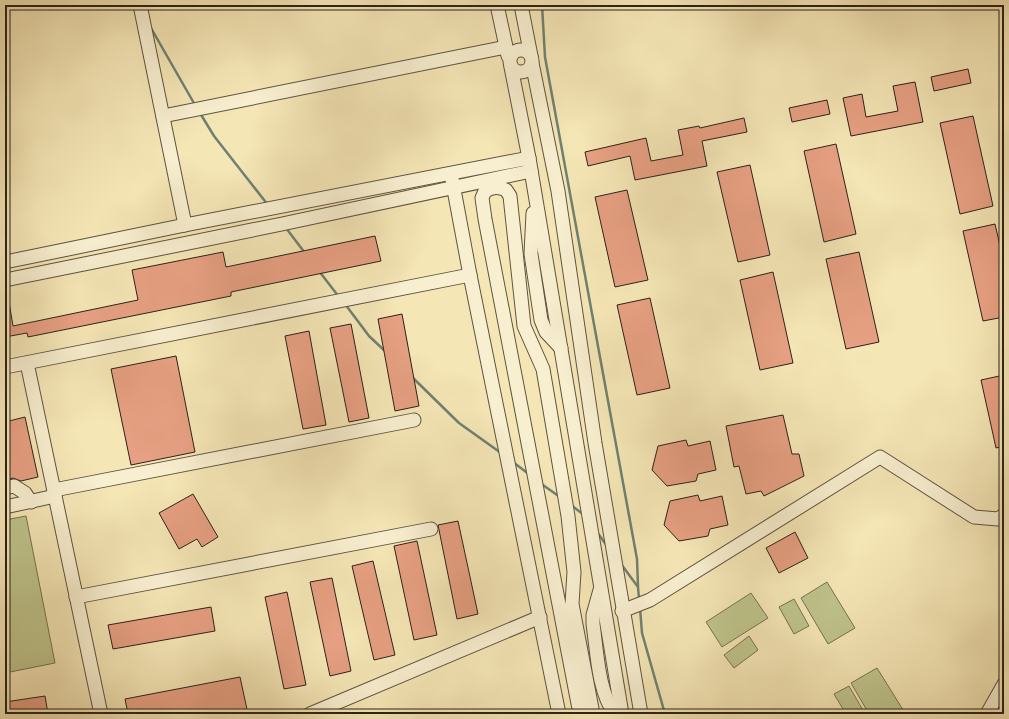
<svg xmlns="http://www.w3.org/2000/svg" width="1009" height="719" viewBox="0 0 1009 719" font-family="'Sorts Mill Goudy',serif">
<rect width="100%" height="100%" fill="#f5e6b6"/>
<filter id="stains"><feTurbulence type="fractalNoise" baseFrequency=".005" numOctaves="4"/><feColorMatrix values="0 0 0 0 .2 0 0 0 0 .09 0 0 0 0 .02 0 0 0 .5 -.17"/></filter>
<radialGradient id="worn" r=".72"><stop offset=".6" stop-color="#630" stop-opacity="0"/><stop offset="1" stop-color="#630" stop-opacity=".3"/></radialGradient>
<g fill="#bfc48c" stroke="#757352">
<polygon points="26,516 55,663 5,673 5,520"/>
<polygon points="827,582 855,628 828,644 801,598"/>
<polygon points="751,593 768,618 722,647 706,622"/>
<polygon points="794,599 809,626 794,634 779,607"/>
<polygon points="749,636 758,650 734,668 724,655"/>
<polygon points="877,668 905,713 903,714 869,714 851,683"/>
<polygon points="849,686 864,712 846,714 834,694"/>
</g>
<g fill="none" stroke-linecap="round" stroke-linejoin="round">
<g stroke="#6f8172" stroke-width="2.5">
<polyline points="542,5 545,57 637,559 638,586"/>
<polyline points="151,28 195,105"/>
<polyline points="200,113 214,136 268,205"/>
<polyline points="286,228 305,253"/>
<polyline points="319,271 339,297"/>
<polyline points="345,304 369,336 386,352"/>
<polyline points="412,377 459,423 501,453"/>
<polyline points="513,462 530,475"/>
<polyline points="540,483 560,497"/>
<polyline points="571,505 584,515"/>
<polyline points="597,532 607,546"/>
<polyline points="621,564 638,587 639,599"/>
<polyline points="640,608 642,633 665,714"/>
</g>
</g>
<g fill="#e7a083" stroke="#2b2219">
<polygon points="968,69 971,83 934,91 931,77"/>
<polygon points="915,82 923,122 851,136 843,98 862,94 866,117 898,111 893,86"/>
<polygon points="827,100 830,114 792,122 789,108"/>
<polygon points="973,116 993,206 960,214 940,123"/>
<polygon points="744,118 747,132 702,141 707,166 635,180 630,156 588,166 585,152 646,138 651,161 683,155 678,130 699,126 700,128"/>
<polygon points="836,144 856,234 824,242 804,151"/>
<polygon points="750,165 770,255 738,262 717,172"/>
<polygon points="627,190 648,280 615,287 595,197"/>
<polygon points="995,224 1004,263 1004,317 983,321 963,231"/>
<polygon points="375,236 381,261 231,292 231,296 28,337 27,333 5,337 5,302 9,302 13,326 138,300 132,270 223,252 226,267"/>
<polygon points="859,252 879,342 846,349 826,259"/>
<polygon points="773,272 793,363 760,370 740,280"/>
<polygon points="650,298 670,388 637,395 617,305"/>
<polygon points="402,314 419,406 395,411 378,319"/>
<polygon points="351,324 369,418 349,422 330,328"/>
<polygon points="309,331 326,425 303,429 285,336"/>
<polygon points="176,356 195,452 131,465 111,369"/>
<polygon points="1004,375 1004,446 996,448 981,380"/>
<polygon points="783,415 792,454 799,454 804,476 764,496 761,491 746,494 739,466 734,467 726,426"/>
<polygon points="25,417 38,477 21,481 13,478 5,480 5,422"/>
<polygon points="686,440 688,446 710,441 716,470 698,474 696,481 667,486 652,470 658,446"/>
<polygon points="193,494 218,537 202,547 197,539 179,549 159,513"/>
<polygon points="698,495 700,501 722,496 728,525 710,529 708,536 679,541 664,525 670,501"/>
<polygon points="458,521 478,614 457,619 438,525"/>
<polygon points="795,532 808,558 779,573 766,548"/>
<polygon points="417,541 437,635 414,640 394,546"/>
<polygon points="373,561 395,655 374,660 352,566"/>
<polygon points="332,578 351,671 330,676 310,582"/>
<polygon points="287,592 306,685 284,689 265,597"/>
<polygon points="211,607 215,631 113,649 108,625"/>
<polygon points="240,677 248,714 128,714 125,699"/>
<polygon points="45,696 48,714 5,714 5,702"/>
</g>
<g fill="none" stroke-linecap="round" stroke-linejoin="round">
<defs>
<g id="minor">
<polyline points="140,5 185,225"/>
<polyline points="497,5 508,56"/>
<polyline points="521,5 531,56"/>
<circle cx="521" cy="61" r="11"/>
<polyline points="532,63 558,191 595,443 641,714"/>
<polyline points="511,67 529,158 622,714"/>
<polyline points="163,116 506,47"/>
<polyline points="452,179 470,275"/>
<polyline points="533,213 531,254 541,320 546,332 561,348"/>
<polyline points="5,262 185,225 529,158"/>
<polyline points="5,280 282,224 531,171"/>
<polyline points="27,363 101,714"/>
<polyline points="5,367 470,275 559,714"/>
<polyline points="5,488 14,486 25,493 31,502"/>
<polyline points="54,490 414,420"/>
<polyline points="5,507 55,496"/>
<path d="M600,590L593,615V624C597,651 598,692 615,714"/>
<polyline points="76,597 431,529"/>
<polyline points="622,611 650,600 880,457 974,517 998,519 1004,515"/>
<polyline points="310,714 540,617"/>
<path d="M580,714L485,219L482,198L485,191C493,187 498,186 506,190L510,196L524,326L543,369L568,516L574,572L572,604L593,714"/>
<polyline points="987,714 1004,684"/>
</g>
</defs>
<use href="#minor" stroke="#5e5340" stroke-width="15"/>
<use href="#minor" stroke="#f8efd0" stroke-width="13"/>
</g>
<rect width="1009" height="719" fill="none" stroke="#f5e6b6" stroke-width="20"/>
<rect x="6" y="6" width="997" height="707" fill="none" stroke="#2b2219" stroke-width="2"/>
<rect x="10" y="10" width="989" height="699" fill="none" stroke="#2b2219"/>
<rect width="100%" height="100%" filter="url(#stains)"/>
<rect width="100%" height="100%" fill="url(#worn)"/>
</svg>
